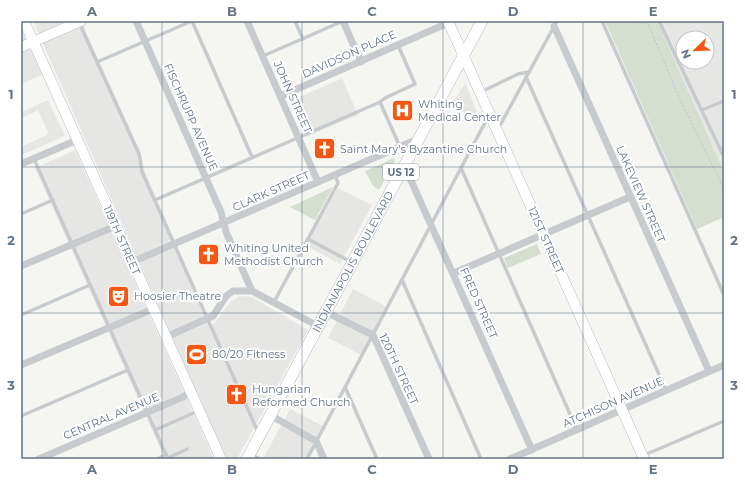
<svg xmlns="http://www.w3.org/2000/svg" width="745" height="480" viewBox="0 0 745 480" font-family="Montserrat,sans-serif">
<rect width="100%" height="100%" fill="#f5f6f1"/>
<g fill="#e6e7e5" fill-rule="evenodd">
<polygon points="33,21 83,21 84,28 141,153 144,169 211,325 214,324 230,302 240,296 252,297 308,330 237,459 226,459"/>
<path d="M657,21H724V172L662,32ZM683,38H707V62H683Z"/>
<polygon points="21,29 42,75 21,84"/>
<polygon points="342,78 358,115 306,137 291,101"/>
<polygon points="465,83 481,121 451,106"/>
<polygon points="48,100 65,136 21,155 21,147 49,134 38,110 21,119 21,112"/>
<polygon points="75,150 214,459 165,459 35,168"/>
<polygon points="338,188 372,205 340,264 305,245"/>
<polygon points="353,289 389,308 363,356 328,338"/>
<polygon points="290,409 325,427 308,459 263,459"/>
</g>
<g fill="#d6ded2">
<polygon points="605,21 657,21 724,172 724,221 722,218 697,229"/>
<polygon points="394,158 395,161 379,190 373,186 365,171"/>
<polygon points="333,187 315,220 290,207"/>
<polygon points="537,244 541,254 508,268 504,258"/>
</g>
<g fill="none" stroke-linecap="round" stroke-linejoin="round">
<defs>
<g id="secondary">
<polyline points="24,21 221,459"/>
<polyline points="448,21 644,459"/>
<polyline points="21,47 81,21"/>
</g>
<g id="primary">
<path id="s1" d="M247,459L482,21"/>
</g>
</defs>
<use href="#secondary" stroke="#b9bec3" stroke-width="11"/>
<use href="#primary" stroke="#babdc1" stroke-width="12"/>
<g stroke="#c0c2c4" stroke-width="1" stroke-dasharray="2 2" stroke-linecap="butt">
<polyline points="636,21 638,23 647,23"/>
<polyline points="647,21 678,95 724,189"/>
</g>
<g stroke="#c8cbce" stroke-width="3.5">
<polyline points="192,21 252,157"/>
<polyline points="295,21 303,39"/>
<polyline points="602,21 724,295"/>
<polyline points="659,21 724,157"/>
<polyline points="81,22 82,29 139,154 142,172 258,432"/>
<polyline points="263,56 343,21"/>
<polyline points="97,62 192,21"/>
<polyline points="526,77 666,390"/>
<polyline points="481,92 518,74 529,72"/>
<polyline points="380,102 400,147"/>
<polyline points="702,110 724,101"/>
<polyline points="498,129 557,21"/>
<polyline points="34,159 168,459"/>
<polyline points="461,168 577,430"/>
<polyline points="155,200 380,102 385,98 415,84 398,45"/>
<polyline points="21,214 53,200"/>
<polyline points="308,239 351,262"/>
<polyline points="402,280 481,459"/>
<polyline points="274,302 338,183 335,175"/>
<polyline points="21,315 90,285"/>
<polyline points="345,387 377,459"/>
<polyline points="21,416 128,370"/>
<polyline points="155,430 198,411"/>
<polyline points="251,454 260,459"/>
<polyline points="168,458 187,449"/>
<polyline points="157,459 166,455"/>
<polyline points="307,459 488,117"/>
<polyline points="635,459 724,421"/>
</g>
<g stroke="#c8cbce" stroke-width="7">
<polyline points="136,21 221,212 226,232 252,291 318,326"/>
<polyline points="247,21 318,182"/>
<polyline points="343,21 361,62"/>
<polyline points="554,26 709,371"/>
<polyline points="281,96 448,23"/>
<polyline points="21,164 77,140"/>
<polyline points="404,165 532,450"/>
<polyline points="132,262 418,139"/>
<polyline points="21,266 116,226"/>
<polyline points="454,273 630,197"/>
<polyline points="326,312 373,335 429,459"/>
<polyline points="166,337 213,316 226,296 233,291 252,291"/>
<polyline points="21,365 153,309"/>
<polyline points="270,415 316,441 324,459"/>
<polyline points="39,459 183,397 191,392"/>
<polyline points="510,459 724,365"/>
</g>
<use href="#secondary" stroke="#fff" stroke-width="10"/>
<use href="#primary" stroke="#fff" stroke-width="11"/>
</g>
<path fill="none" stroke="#617386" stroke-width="1" stroke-opacity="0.55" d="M162,21V459M302,21V459M443,21V459M583,21V459M21,167H724M21,313H724"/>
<defs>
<symbol id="hospital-square" viewBox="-11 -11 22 22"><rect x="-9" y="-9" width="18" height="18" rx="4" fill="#f45713" stroke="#fff"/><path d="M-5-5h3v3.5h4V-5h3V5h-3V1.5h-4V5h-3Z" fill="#fff"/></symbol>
<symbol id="church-square" viewBox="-11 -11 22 22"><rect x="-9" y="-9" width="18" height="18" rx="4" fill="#f45713" stroke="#fff"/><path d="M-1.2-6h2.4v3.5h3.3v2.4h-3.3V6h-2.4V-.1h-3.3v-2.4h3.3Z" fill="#fff"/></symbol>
<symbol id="theatre-square" viewBox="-11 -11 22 22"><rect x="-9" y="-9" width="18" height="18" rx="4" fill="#f45713" stroke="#fff"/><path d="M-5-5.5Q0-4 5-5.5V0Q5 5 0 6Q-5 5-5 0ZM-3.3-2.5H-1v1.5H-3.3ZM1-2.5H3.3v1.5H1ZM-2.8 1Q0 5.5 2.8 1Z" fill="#fff"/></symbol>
<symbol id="stadium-square" viewBox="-11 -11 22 22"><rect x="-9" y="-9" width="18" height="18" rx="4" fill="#f45713" stroke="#fff"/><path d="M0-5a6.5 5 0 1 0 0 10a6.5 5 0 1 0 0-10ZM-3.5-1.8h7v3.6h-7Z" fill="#fff"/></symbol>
</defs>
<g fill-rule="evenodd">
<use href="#hospital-square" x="390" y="98" width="25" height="25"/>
<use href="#church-square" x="312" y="136" width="25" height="25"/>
<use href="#church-square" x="196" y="242" width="25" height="25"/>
<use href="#theatre-square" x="106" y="284" width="25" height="25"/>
<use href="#stadium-square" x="184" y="342" width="25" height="25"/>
<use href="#church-square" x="224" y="382" width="25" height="25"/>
</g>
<g text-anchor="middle" stroke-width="4" stroke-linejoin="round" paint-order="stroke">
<rect fill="#fff" stroke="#909daa" stroke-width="1" x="383" y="164" width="36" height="16" rx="3"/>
<g font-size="10" font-weight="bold" fill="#617386">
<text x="401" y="176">US 12</text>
</g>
<g font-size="11" fill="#617386" stroke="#fff">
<text transform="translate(349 54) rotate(-24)" y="4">DAVIDSON PLACE</text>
<text transform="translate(293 97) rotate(66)" y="4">JOHN STREET</text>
<text transform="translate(191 117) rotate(66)" y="4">FISCHRUPP AVENUE</text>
<text transform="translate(271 191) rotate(-24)" y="4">CLARK STREET</text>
<text transform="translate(641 194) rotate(66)" y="4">LAKEVIEW STREET</text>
<text transform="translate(122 240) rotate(66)" y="4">119TH STREET</text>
<text transform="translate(546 240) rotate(66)" y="4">121ST STREET</text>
<text dy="4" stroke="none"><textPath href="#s1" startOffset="224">INDIANAPOLIS BOULEVARD</textPath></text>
<text transform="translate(479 303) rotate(66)" y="4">FRED STREET</text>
<text transform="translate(399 369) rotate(65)" y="4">120TH STREET</text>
<text transform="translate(613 402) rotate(-24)" y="4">ATCHISON AVENUE</text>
<text transform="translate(111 416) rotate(-23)" y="4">CENTRAL AVENUE</text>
</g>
<g font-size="11" fill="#617386" stroke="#fff" text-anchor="start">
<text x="418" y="108">Whiting<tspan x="418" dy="13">Medical Center</tspan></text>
<text x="340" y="153">Saint Mary's Byzantine Church</text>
<text x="224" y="252">Whiting United<tspan x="224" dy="13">Methodist Church</tspan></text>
<text x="134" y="300">Hoosier Theatre</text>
<text x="212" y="358">80/20 Fitness</text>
<text x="252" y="393">Hungarian<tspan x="252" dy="13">Reformed Church</tspan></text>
</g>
</g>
<rect width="745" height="480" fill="none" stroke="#ffffff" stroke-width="44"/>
<g transform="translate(695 50) rotate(247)"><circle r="19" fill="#ffffff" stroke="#c0c7cf"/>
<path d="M0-3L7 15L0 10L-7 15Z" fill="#f45713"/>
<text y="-6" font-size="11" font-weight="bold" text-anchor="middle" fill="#617386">N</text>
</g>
<rect x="22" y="22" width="701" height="436" fill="none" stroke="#617386" stroke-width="1.5"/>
<g font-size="13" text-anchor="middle" font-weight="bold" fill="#617386">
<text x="92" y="16">A</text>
<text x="232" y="16">B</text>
<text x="372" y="16">C</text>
<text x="513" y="16">D</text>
<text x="653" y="16">E</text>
<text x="11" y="99">1</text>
<text x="734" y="99">1</text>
<text x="11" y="245">2</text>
<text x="734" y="245">2</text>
<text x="11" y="390">3</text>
<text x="734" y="390">3</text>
<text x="92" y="474">A</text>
<text x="232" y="474">B</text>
<text x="372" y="474">C</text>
<text x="513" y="474">D</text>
<text x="653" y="474">E</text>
</g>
</svg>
